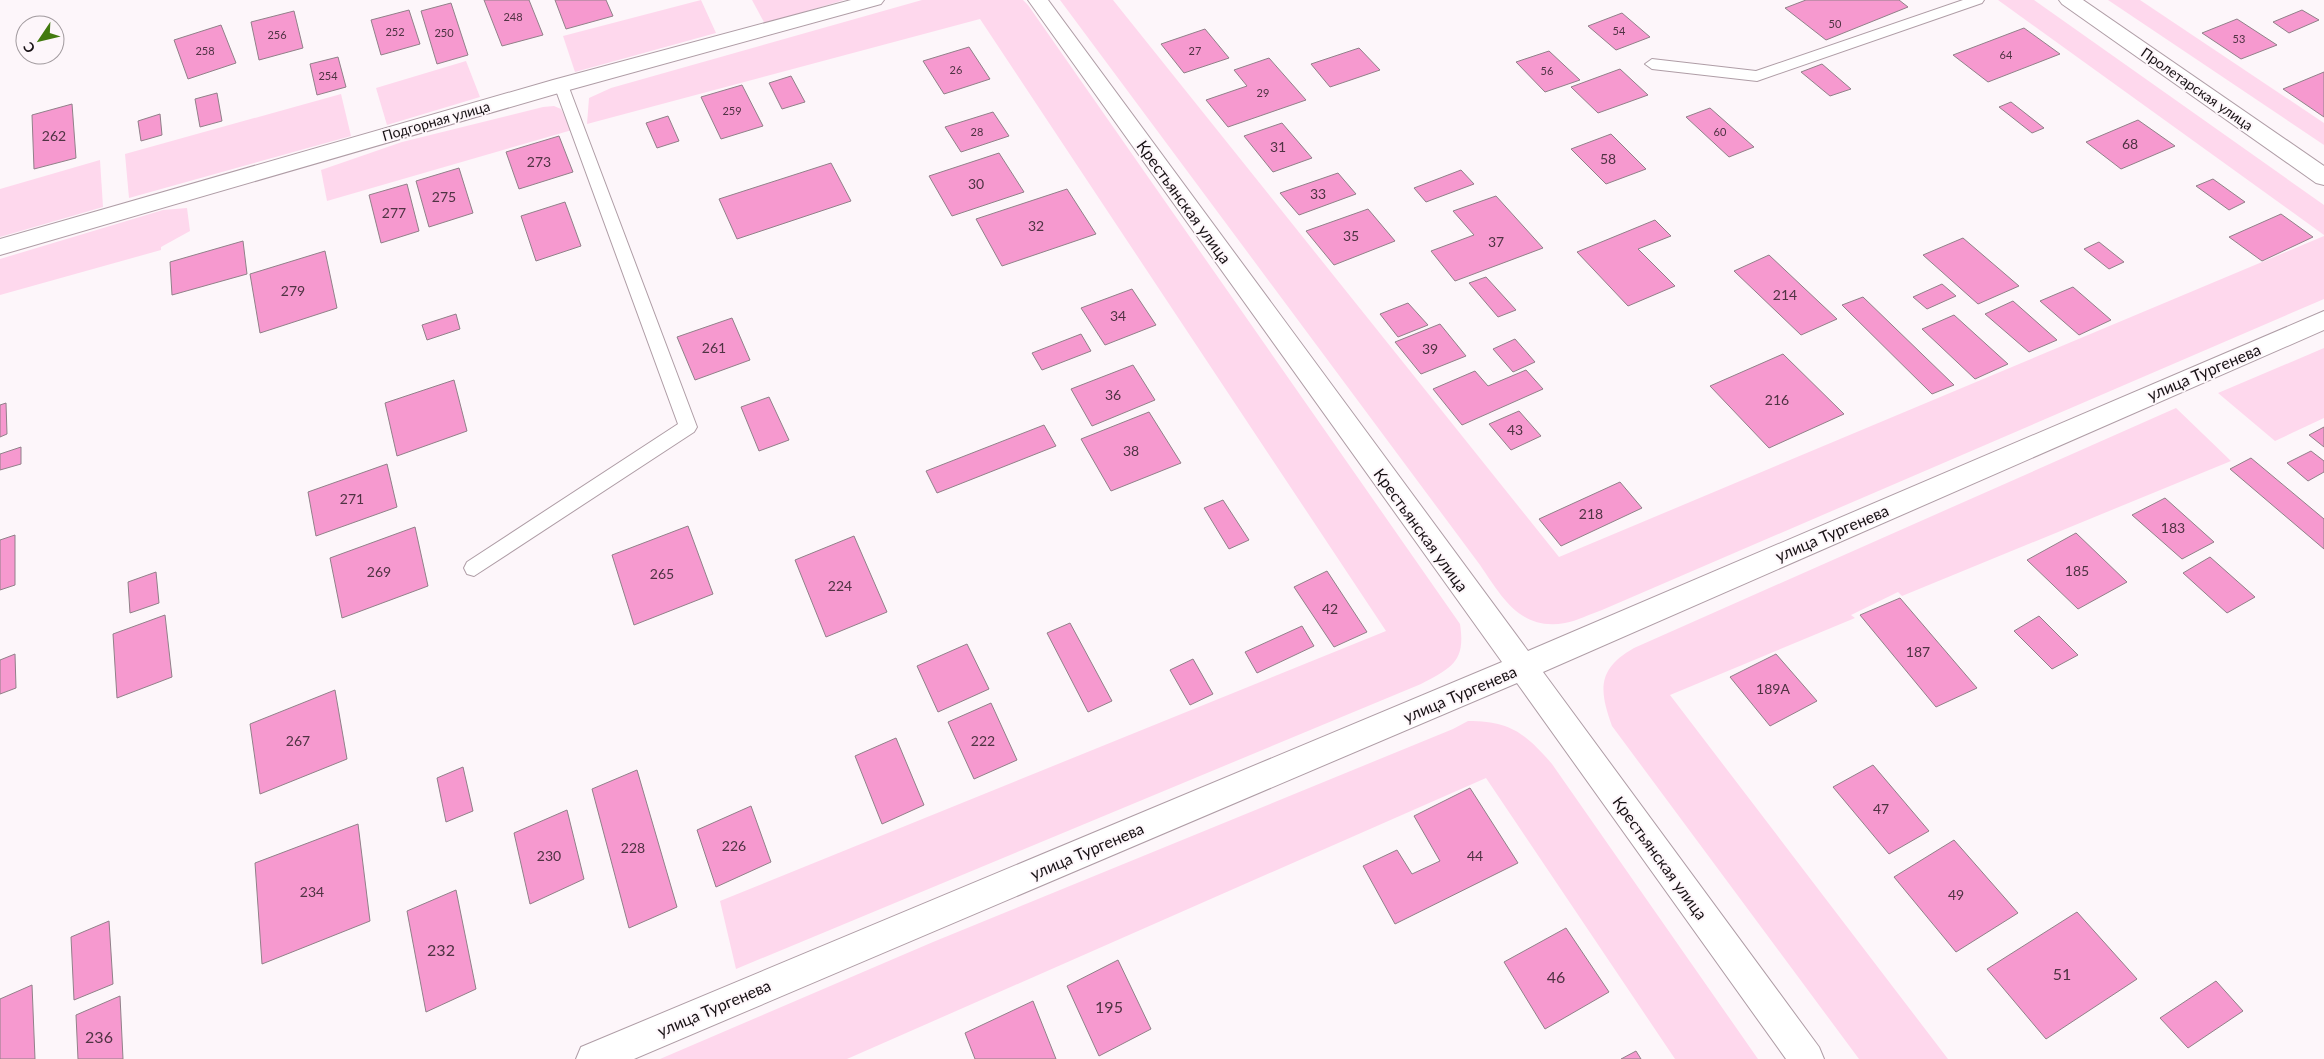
<svg xmlns="http://www.w3.org/2000/svg" width="2324" height="1059" viewBox="0 0 2324 1059" font-family="Lato,sans-serif">
<rect width="100%" height="100%" fill="#fdf6fa"/>
<g fill="#fed8ed">
<polygon points="701,0 716,33 575,72 563,36"/>
<polygon points="752,0 844,0 765,24"/>
<path d="M922,0H1023L1028,5L1460,624C1466,662 1451,668 1421,684L736,969L720,901L1386,631L980,19L587,124L589,98L611,88Z"/>
<path d="M1060,0H1113L1559,557L2324,236V299L1602,610C1590,614 1577,621 1565,623C1520,631 1502,597 1480,565Z"/>
<polygon points="1998,0 2034,0 2324,205 2324,235"/>
<polygon points="2108,0 2140,0 2324,123 2324,145"/>
<polygon points="466,61 480,97 387,125 376,88"/>
<polygon points="341,94 351,136 129,198 125,154"/>
<polygon points="554,106 561,109 572,130 327,201 321,170 402,142 543,107"/>
<polygon points="100,160 103,207 0,237 0,189"/>
<polygon points="187,208 190,231 161,247 161,250 0,295 0,259 163,210"/>
<polygon points="2324,348 2324,418 2275,441 2218,393"/>
<path d="M2176,408L2231,461L1902,596L1898,592L1851,615L1855,618L1670,695L1948,1059H1859L1612,726C1599,690 1597,669 1634,648Z"/>
<path d="M1468,721C1510,721 1525,733 1552,764L1758,1059H1675L1486,778L847,1059H660L933,942L1453,729Z"/>
</g>
<g fill="#f699cf" stroke="#918089">
<polygon points="484,0 529,0 543,35 502,46"/>
<polygon points="555,0 606,0 613,16 566,29"/>
<polygon points="1806,0 1899,0 1908,7 1826,40 1785,8"/>
<polygon points="451,3 468,55 437,64 421,11"/>
<polygon points="409,10 420,44 381,55 371,20"/>
<polygon points="2302,10 2319,20 2289,33 2273,22"/>
<polygon points="294,11 303,48 259,60 251,22"/>
<polygon points="1622,13 1650,37 1616,50 1588,26"/>
<polygon points="2237,19 2277,45 2241,59 2202,33"/>
<polygon points="221,25 236,63 188,79 174,40"/>
<polygon points="2024,28 2060,54 1988,82 1953,55"/>
<polygon points="1205,29 1229,58 1184,73 1161,44"/>
<polygon points="969,47 990,79 944,94 923,61"/>
<polygon points="1359,48 1380,70 1330,87 1311,64"/>
<polygon points="1549,51 1580,80 1545,92 1516,62"/>
<polygon points="338,57 346,87 317,95 310,64"/>
<polygon points="1269,58 1306,100 1228,127 1206,100 1247,86 1234,70"/>
<polygon points="1822,64 1851,89 1830,96 1801,72"/>
<polygon points="1620,69 1648,95 1598,113 1571,87"/>
<polygon points="2324,72 2324,117 2283,89"/>
<polygon points="791,76 805,102 782,109 769,83"/>
<polygon points="742,85 763,126 721,139 701,97"/>
<polygon points="217,93 222,121 200,127 195,99"/>
<polygon points="2011,102 2044,128 2032,133 1999,107"/>
<polygon points="72,104 76,158 34,169 32,115"/>
<polygon points="1710,108 1754,147 1729,157 1686,117"/>
<polygon points="993,112 1009,136 961,152 945,127"/>
<polygon points="160,114 162,135 141,141 138,121"/>
<polygon points="668,116 679,141 657,148 646,123"/>
<polygon points="2138,120 2175,146 2121,169 2086,142"/>
<polygon points="1282,123 1312,158 1273,172 1244,136"/>
<polygon points="1611,134 1646,169 1606,184 1571,149"/>
<polygon points="559,136 573,172 519,189 506,152"/>
<polygon points="999,153 1024,192 952,216 929,176"/>
<polygon points="831,163 851,201 737,239 719,199"/>
<polygon points="459,168 473,213 429,227 416,181"/>
<polygon points="1461,170 1474,184 1426,202 1414,188"/>
<polygon points="1338,173 1356,194 1299,215 1280,193"/>
<polygon points="2213,179 2245,202 2229,210 2196,186"/>
<polygon points="407,184 419,231 381,243 369,195"/>
<polygon points="1067,189 1096,234 1002,266 976,219"/>
<polygon points="1496,196 1543,248 1455,281 1431,251 1474,235 1453,211"/>
<polygon points="565,202 581,246 536,261 521,216"/>
<polygon points="1368,209 1395,241 1334,265 1306,231"/>
<polygon points="2281,214 2313,237 2262,261 2229,237"/>
<polygon points="1655,220 1671,236 1638,249 1675,286 1628,306 1577,252"/>
<polygon points="1963,238 2019,286 1978,304 1923,255"/>
<polygon points="243,241 247,274 172,295 170,262"/>
<polygon points="2099,242 2124,262 2109,269 2084,249"/>
<polygon points="325,251 337,308 260,333 250,274"/>
<polygon points="1769,255 1837,319 1801,335 1734,271"/>
<polygon points="1486,277 1516,310 1498,317 1469,283"/>
<polygon points="1942,284 1956,296 1927,309 1913,297"/>
<polygon points="2073,287 2111,320 2079,335 2040,301"/>
<polygon points="1132,289 1156,325 1105,345 1081,308"/>
<polygon points="1863,297 1954,385 1932,394 1842,305"/>
<polygon points="2013,301 2057,340 2029,352 1985,314"/>
<polygon points="1408,303 1428,325 1398,337 1380,314"/>
<polygon points="456,314 460,329 427,340 422,325"/>
<polygon points="1954,315 2008,364 1975,379 1922,329"/>
<polygon points="732,318 750,360 695,380 677,337"/>
<polygon points="1440,324 1466,356 1421,374 1395,342"/>
<polygon points="1081,334 1091,351 1042,370 1032,353"/>
<polygon points="1515,339 1535,362 1513,372 1493,349"/>
<polygon points="1783,354 1844,414 1769,448 1710,386"/>
<polygon points="1133,365 1155,400 1092,426 1071,389"/>
<polygon points="1526,370 1543,389 1462,425 1433,389 1475,371 1488,386"/>
<polygon points="454,380 467,431 397,456 385,403"/>
<polygon points="769,397 789,440 759,451 741,407"/>
<polygon points="6,403 7,434 0,437 0,405"/>
<polygon points="1519,411 1541,436 1511,450 1489,424"/>
<polygon points="1149,412 1181,463 1111,491 1081,439"/>
<polygon points="1044,425 1056,446 937,493 926,471"/>
<polygon points="2324,427 2324,447 2309,435"/>
<polygon points="21,447 21,464 0,470 0,454"/>
<polygon points="2311,451 2324,461 2324,472 2308,481 2287,463"/>
<polygon points="2251,458 2324,519 2324,549 2230,469"/>
<polygon points="387,464 397,507 316,536 308,492"/>
<polygon points="1620,482 1642,508 1561,546 1539,519"/>
<polygon points="2165,498 2214,542 2182,559 2132,515"/>
<polygon points="1223,500 1249,540 1229,549 1204,508"/>
<polygon points="688,526 713,594 634,625 612,555"/>
<polygon points="415,527 428,586 342,618 330,558"/>
<polygon points="2076,533 2127,582 2078,609 2027,560"/>
<polygon points="15,535 15,585 0,590 0,540"/>
<polygon points="854,536 887,612 826,637 795,560"/>
<polygon points="2210,557 2255,597 2227,613 2183,573"/>
<polygon points="1327,571 1367,632 1334,647 1294,587"/>
<polygon points="156,572 159,603 130,613 128,582"/>
<polygon points="1900,598 1977,688 1936,707 1860,615"/>
<polygon points="165,615 172,677 117,698 113,634"/>
<polygon points="2039,616 2078,655 2052,669 2014,631"/>
<polygon points="1070,623 1112,701 1088,712 1047,633"/>
<polygon points="1302,626 1314,646 1257,673 1245,652"/>
<polygon points="967,644 989,689 938,712 917,666"/>
<polygon points="15,654 16,688 0,694 0,660"/>
<polygon points="1776,654 1817,701 1770,726 1730,677"/>
<polygon points="1193,659 1213,694 1190,705 1170,670"/>
<polygon points="335,690 347,759 260,794 250,724"/>
<polygon points="991,703 1017,760 974,779 948,722"/>
<polygon points="896,738 924,805 882,824 855,756"/>
<polygon points="1873,765 1929,831 1889,854 1833,787"/>
<polygon points="463,767 473,811 446,822 437,778"/>
<polygon points="637,770 677,907 629,928 592,789"/>
<polygon points="1470,788 1518,863 1395,924 1363,866 1397,850 1412,874 1440,861 1414,816"/>
<polygon points="751,806 771,862 716,887 697,830"/>
<polygon points="567,810 584,879 530,904 514,833"/>
<polygon points="358,824 370,921 262,964 255,863"/>
<polygon points="1954,840 2018,913 1956,952 1894,877"/>
<polygon points="456,890 476,989 426,1012 407,911"/>
<polygon points="2077,912 2137,979 2046,1039 1987,969"/>
<polygon points="109,921 113,984 74,1000 71,937"/>
<polygon points="1566,928 1609,992 1545,1029 1504,962"/>
<polygon points="1118,960 1151,1029 1099,1056 1067,986"/>
<polygon points="2216,981 2243,1011 2188,1048 2160,1018"/>
<polygon points="32,985 35,1059 0,1059 0,999"/>
<polygon points="120,996 123,1059 78,1059 76,1015"/>
<polygon points="1033,1001 1056,1059 975,1059 965,1033"/>
<polygon points="1636,1051 1641,1059 1621,1059"/>
</g>
<g fill="none" stroke-linecap="round" stroke-linejoin="round">
<defs>
<g id="service">
<polygon points="1963,0 1984,0 1982,3 1757,81 1652,69 1645,64 1652,59 1756,71"/>
<polygon points="561,80 568,85 697,427 694,432 474,576 467,574 464,568 467,562 678,424 554,85"/>
</g>
<g id="minor">
<polygon points="851,0 884,0 881,4 569,90 0,255 0,239 553,80"/>
<polygon points="1028,0 1048,0 1528,651 2324,311 2324,330 1543,672 1819,1047 1824,1059 1786,1059 1517,683 634,1059 576,1059 581,1047 1502,662"/>
</g>
<polygon id="tertiary" points="2059,0 2083,0 2324,166 2324,185 2316,183 2062,4"/>
</defs>
<use href="#service" stroke="#af9da6" stroke-width="2"/>
<use href="#minor" stroke="#af9da6" stroke-width="2"/>
<use href="#tertiary" stroke="#af9da6" stroke-width="2"/>
<use href="#service" fill="#fff" fill-rule="evenodd"/>
<use href="#minor" fill="#fff" fill-rule="evenodd"/>
<use href="#tertiary" fill="#fff" fill-rule="evenodd"/>
</g>
<g text-anchor="middle" stroke-width="4" stroke-linejoin="round" paint-order="stroke">
<g font-size="11" fill="#4f3343">
<text x="513" y="21">248</text>
<text x="1835" y="28">50</text>
<text x="1619" y="35">54</text>
<text x="395" y="36">252</text>
<text x="444" y="37">250</text>
<text x="277" y="39">256</text>
<text x="2239" y="43">53</text>
<text x="205" y="55">258</text>
<text x="1195" y="55">27</text>
<text x="2006" y="59">64</text>
<text x="956" y="74">26</text>
<text x="1547" y="75">56</text>
<text x="328" y="80">254</text>
<text x="1263" y="97">29</text>
<text x="732" y="115">259</text>
<text x="977" y="136">28</text>
<text x="1720" y="136">60</text>
</g>
<g font-size="14" fill="#171114" stroke="#fdf6fa">
<text transform="translate(2197 89) rotate(35)" y="5">Пролетарская улица</text>
<text transform="translate(436 121) rotate(-16)" y="5">Подгорная улица</text>
</g>
<g font-size="14" fill="#4f3343">
<text x="54" y="141">262</text>
<text x="2130" y="149">68</text>
<text x="1278" y="152">31</text>
<text x="1608" y="164">58</text>
<text x="539" y="167">273</text>
<text x="976" y="189">30</text>
<text x="1318" y="199">33</text>
<text x="444" y="202">275</text>
<text x="394" y="218">277</text>
<text x="1036" y="231">32</text>
<text x="1351" y="241">35</text>
<text x="1496" y="247">37</text>
<text x="293" y="296">279</text>
<text x="1785" y="300">214</text>
<text x="1118" y="321">34</text>
<text x="714" y="353">261</text>
<text x="1430" y="354">39</text>
<text x="1113" y="400">36</text>
<text x="1777" y="405">216</text>
<text x="1515" y="435">43</text>
<text x="1131" y="456">38</text>
<text x="352" y="504">271</text>
<text x="1591" y="519">218</text>
<text x="2173" y="533">183</text>
<text x="2077" y="576">185</text>
<text x="379" y="577">269</text>
<text x="662" y="579">265</text>
<text x="840" y="591">224</text>
<text x="1330" y="614">42</text>
<text x="1918" y="657">187</text>
<text x="1773" y="694">189А</text>
<text x="298" y="746">267</text>
<text x="983" y="746">222</text>
<text x="1881" y="814">47</text>
<text x="734" y="851">226</text>
<text x="633" y="853">228</text>
<text x="549" y="861">230</text>
<text x="1475" y="861">44</text>
<text x="312" y="897">234</text>
<text x="1956" y="900">49</text>
</g>
<g font-size="16" fill="#171114" stroke="#fdf6fa">
<text transform="translate(1184 202) rotate(54)" y="6">Крестьянская улица</text>
<text transform="translate(2204 372) rotate(-23)" y="6">улица Тургенева</text>
<text transform="translate(1421 530) rotate(54)" y="6">Крестьянская улица</text>
<text transform="translate(1832 533) rotate(-23)" y="6">улица Тургенева</text>
<text transform="translate(1460 694) rotate(-23)" y="6">улица Тургенева</text>
<text transform="translate(1087 851) rotate(-23)" y="6">улица Тургенева</text>
<text transform="translate(1660 858) rotate(54)" y="6">Крестьянская улица</text>
<text transform="translate(714 1008) rotate(-23)" y="6">улица Тургенева</text>
</g>
<g font-size="16" fill="#4f3343">
<text x="441" y="956">232</text>
<text x="2062" y="980">51</text>
<text x="1556" y="983">46</text>
<text x="1109" y="1013">195</text>
<text x="99" y="1043">236</text>
</g>
</g>
<g transform="translate(40 40) rotate(235)"><circle r="24" fill="#fdf6fa" stroke="#a19a9e"/>
<path d="M0-4L9 19L0 12L-9 19Z" fill="#427a0e"/>
<text y="-8" font-size="14" font-weight="bold" text-anchor="middle" fill="#171114">С</text>
</g>
</svg>
